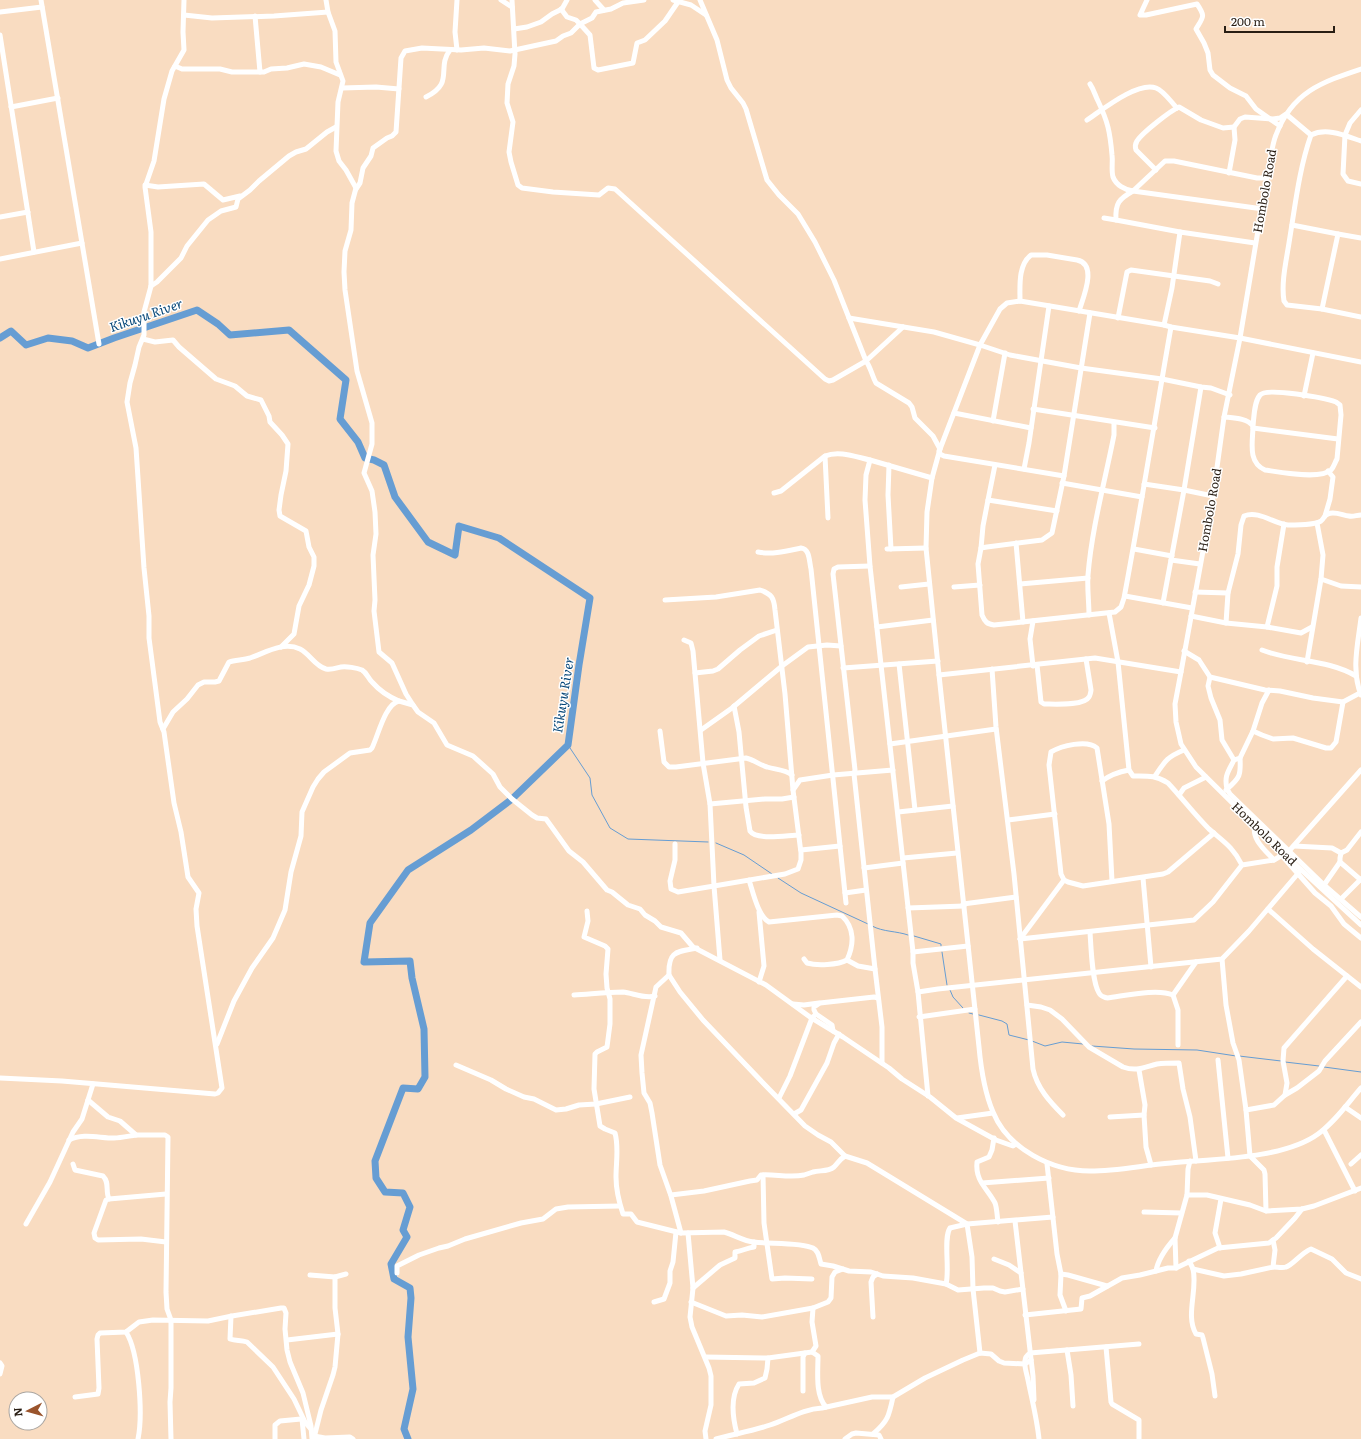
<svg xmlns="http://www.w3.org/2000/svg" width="1361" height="1439" viewBox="0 0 1361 1439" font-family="Literata,serif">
<rect width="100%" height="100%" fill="#f9dcc1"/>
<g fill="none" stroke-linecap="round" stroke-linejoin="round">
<g stroke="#669dd3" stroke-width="1">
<polyline points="568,745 590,778 592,795 610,828 628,839 708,842"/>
<polyline points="716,843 744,855 772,874"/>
<polyline points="778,878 801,893 868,924"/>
<path d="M872,926C883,932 897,931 908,935"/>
<polyline points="914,936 941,944 941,946"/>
<polyline points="942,952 947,985"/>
<polyline points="950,990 953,997 963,1008"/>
<polyline points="969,1013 973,1014"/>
<polyline points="979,1015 1002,1021 1007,1024 1009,1035 1029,1040"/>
<polyline points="1032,1041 1045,1046 1062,1042 1083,1044"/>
<polyline points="1092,1046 1134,1049 1197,1050 1236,1056"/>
<polyline points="1239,1056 1281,1061"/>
<polyline points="1285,1062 1319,1066"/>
<polyline points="1324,1067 1361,1072"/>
</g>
<polyline stroke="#669dd3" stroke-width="7" points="0,338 11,331 26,345 48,338 72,341 88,348 114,338 197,310 218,324 230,335 289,330 346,380 340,419 358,442 365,458 374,460 384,465 395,497 428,542 455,555 459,526 499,538 590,598 579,665 568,745 512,799 471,830 408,870 370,923 364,962 410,961 412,978 424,1029 425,1077 418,1089 403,1088 375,1161 376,1178 385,1192 403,1193 410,1207 403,1230 407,1237 391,1264 394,1279 410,1288 411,1298 408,1337 413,1389 404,1429 408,1439"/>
<g stroke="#fff" stroke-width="5">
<polyline points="41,0 99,344"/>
<polyline points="326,0 328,12 335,31 336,62 343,81 338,102 336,151 339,161 346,170 356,188 352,203 351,230 345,251 344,272 345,290 357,371 372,423 372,444 364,473 372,491 375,512 376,534 373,555 375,600 374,611 379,652 392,663 406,694 413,705"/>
<polyline points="501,0 512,7"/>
<polyline points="512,0 515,54 514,66 508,84 507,103 513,122 509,152 511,162 518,185 522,188 553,192 599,195 608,188 615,189 825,379 829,381 833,380 866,361 903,327"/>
<polyline points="595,0 604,10"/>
<polyline points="673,0 691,5 706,15"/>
<path d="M700,0L717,40L727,80L731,88L743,103L746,109L767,180L779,195L798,214L815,242L834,280L866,361C871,368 872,376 876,383L909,403L912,407L915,418L933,436L940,449"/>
<path d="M1147,0L1140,15H1146L1197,4C1206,17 1203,17 1196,29L1204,43L1208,53L1210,70L1213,75L1230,88L1246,96L1256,109L1280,126"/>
<polyline points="561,9 567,17 576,20 580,24 590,35 594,68 598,70 633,63 637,43 645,40 665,21 678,2"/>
<polyline points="0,12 42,7"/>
<polyline points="184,15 212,18 274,16 328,12"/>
<polyline points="255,16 260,72"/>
<polyline points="514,29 527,27 541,22 552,14 562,9 567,0"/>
<polyline points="0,35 34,252"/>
<polyline points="457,50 455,32 457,0"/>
<polyline points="175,66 182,69 220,69 232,72 264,72 271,69 287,68 304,64 321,67 340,75"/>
<path d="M1361,69C1322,82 1292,92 1276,135C1273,142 1272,151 1270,159L1240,338L1224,417L1213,496L1181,672L1175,704L1176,722L1181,744L1196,767L1284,854L1361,925"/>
<path d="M1090,84C1094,90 1095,95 1098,101C1108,122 1110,132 1112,155C1113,162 1111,170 1113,177C1116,185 1125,190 1133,191L1165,161H1174L1257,178H1267"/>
<polyline points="342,88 376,87 399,89"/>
<path d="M426,97C455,83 436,68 450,50"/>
<polyline points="11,107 58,98"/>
<polyline points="1361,110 1350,123 1345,135 1343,174 1348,181 1361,184"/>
<path d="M1087,120C1102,110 1138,81 1156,88C1164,91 1171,102 1177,108"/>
<path d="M1361,141C1346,136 1327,127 1311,135C1299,169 1295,207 1289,243C1286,262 1281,283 1284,301L1287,305L1322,309L1361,317"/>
<path d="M1156,170L1136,150C1135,147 1135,144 1137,141C1142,133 1170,111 1179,107L1201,120L1223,128L1234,127"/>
<polyline points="1229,173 1235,140 1234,127 1240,119 1245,117 1273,119 1280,118 1286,114 1311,135"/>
<polyline points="145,185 158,187 204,184 223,200 240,196"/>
<polyline points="356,189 360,183 363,168 371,156 373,148 387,138 392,136 396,132 401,58 405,51 422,48 461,50 484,48 510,51 556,41 563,36 571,33 580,24 592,18 596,12 611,9 623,3 644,0"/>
<polyline points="0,217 28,212"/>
<polyline points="1104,218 1116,220"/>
<polyline points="1292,225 1338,234 1361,238"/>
<path d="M1180,232L1116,220C1115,203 1119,199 1133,191L1263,209"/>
<polyline points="0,259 82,243"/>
<polyline points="151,286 157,282 181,258 187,246 208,220 221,211 236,207 238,199 250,190 259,181 289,156 296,152 306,149 327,132 336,127"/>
<path d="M1020,301C1020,286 1018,265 1031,255H1047L1077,260C1098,264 1083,298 1079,311"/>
<polyline points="1322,309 1338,234"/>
<polyline points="849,318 934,332 980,345 1010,355 1081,368 1162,379 1201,387 1211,388 1230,395"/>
<polyline points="1118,318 1127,272 1131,270 1210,281 1218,284"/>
<polyline points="1164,325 1172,288 1180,232 1255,243"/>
<polyline points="143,339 155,342 173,340 179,347 216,379 235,386 247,396 261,400 269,416 270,422 282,435 288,444 286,471 281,495 279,510 280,516 306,531 309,547 314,557 314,566 309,585 299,606 294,634 281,647"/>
<polyline points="1304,396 1313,353"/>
<polyline points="1033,409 1155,428"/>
<polyline points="954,413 1031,428"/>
<path d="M1224,417C1234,418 1247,418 1253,426C1253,441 1247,462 1265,470C1279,472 1320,480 1331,470C1334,467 1335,462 1337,459L1341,415L1340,405L1336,402C1325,398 1267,387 1260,395C1254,402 1254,417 1253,426"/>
<polyline points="993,421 1005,353"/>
<polyline points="1253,428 1338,439"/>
<polyline points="939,451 940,454 944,456 1064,476"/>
<polyline points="825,456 828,518"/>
<polyline points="889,465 888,495 891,549"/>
<polyline points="995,465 988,500 1057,511"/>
<polyline points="1024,469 1029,443 1049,306"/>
<polyline points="1062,483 1142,497"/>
<polyline points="1144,484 1184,490 1213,496"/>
<path d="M774,493L781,491L825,456C839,450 856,457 870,460"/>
<path d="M988,500L983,526L981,548L978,564L982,615C985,622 987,624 994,625L1115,612L1121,607L1124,598C1141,508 1155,418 1171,327"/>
<polyline points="1325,516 1330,499 1333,477 1328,471"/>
<polyline points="1016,543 1023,622"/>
<polyline points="981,548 987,547 1042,540 1052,533 1064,476 1090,313"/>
<polyline points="887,549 926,548"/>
<polyline points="1134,549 1172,556"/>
<path d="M758,552C772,555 787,551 801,548C810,549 809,561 811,569L846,903"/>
<polyline points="1171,560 1200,564"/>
<polyline points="870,566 838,567 834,569 833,574 855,770 854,774 875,969 882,1027 882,1063"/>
<polyline points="1321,579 1341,586 1361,587"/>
<polyline points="1020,584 1088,578"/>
<polyline points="901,587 929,584"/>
<polyline points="954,587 980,585"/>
<polyline points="1195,592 1228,593"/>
<polyline points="1125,596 1192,608"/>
<path d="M665,600L716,597L760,590C772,594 774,598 775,610L785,694L793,790"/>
<polyline points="1163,603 1184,490 1201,387"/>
<path d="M1109,613L1118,662L1129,770L1133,776C1147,776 1156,775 1168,783C1182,798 1195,815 1209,829C1224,842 1233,847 1242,865"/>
<path d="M1089,615C1089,602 1087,588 1088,575C1092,527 1105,481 1114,435V423"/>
<polyline points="1191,616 1226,623 1267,627 1301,633 1312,627"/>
<path d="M1361,618C1358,643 1351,670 1361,695"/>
<path d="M1226,623L1228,593L1238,554L1241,525L1244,516C1259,510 1274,524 1288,525C1295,525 1316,525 1321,521C1324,519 1324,515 1328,514C1334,511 1342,515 1349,516C1353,517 1357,515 1361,515"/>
<polyline points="877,627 933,620"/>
<polyline points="1267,627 1277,586 1277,567 1284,524"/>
<path d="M1262,650C1292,662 1327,659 1356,676"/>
<polyline points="1184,651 1199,660 1210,677 1265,690 1280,691 1313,698 1343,702 1360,693"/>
<polyline points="1307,662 1321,579 1323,555 1317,523"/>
<polyline points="899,664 915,810"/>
<path d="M1037,665L1041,702L1044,704C1055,704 1084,706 1089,697C1090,696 1091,691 1091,690L1086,659"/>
<polyline points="1033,666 1030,639 1033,621"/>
<polyline points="843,668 938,661"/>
<path d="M992,669L996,727L1014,874L1033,1069C1037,1088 1050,1102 1063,1115"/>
<path d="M1181,672L1095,658L939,675L979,1047C981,1069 984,1091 993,1112C1008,1149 1052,1171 1090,1171C1118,1171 1144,1165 1171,1163C1213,1159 1284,1159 1318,1134C1335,1122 1347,1104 1361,1088"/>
<polyline points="695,673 713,671 718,669 740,650 759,636 777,630"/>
<polyline points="939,675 926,548 927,512 932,478 940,449 980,345 1000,309 1007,303 1020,301 1164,325 1171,327 1240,338 1361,362"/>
<polyline points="1210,677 1208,686 1211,698 1220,720 1222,740 1234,760"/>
<path d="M734,706L739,732L746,807L750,831C757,841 788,835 799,835"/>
<path d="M163,729L173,712L187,699L198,685L204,682H215L219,681L229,662C235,660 243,660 250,658C265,653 283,641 300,649C310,654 315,666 326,669C332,670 336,668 341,667C346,666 357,668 362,670C367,673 368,678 372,682C379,690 389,697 399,701"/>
<polyline points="701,730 732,708 782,666 808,647 827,645 841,646"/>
<path d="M660,731L664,762L669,767H676L746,758C754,760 760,765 767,767C776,770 784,769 792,775"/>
<polyline points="1253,731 1262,703 1269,690"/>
<polyline points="890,744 996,729"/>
<path d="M1240,758C1241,775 1240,778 1227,789L1230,794L1324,885L1361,917"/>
<path d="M1155,776C1165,761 1167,757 1184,750"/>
<path d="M1102,781C1110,775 1118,772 1129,770"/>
<path d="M1226,790L1227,789C1224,776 1228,772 1234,760L1240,758L1253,731L1262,735L1273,739L1293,738L1326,748H1331L1336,742L1343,702"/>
<polyline points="1179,795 1184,788 1206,777"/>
<polyline points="710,804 765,799 782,799 794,797"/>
<polyline points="898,812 953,806"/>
<polyline points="1008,820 1055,814"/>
<path d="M1255,825C1251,839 1265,850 1274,860"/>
<polyline points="675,844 675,860 670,881 671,889 678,892 714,886 710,804 703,763 693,651 691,643 684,640"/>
<polyline points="1294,846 1332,848 1341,853 1347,850 1361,832"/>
<polyline points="801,850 840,846"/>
<polyline points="1341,853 1340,858 1340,862 1361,880"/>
<polyline points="1284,854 1284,858 1315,893 1331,906 1344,924 1361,938"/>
<polyline points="903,858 957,853"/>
<polyline points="864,868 903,863"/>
<polyline points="1143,878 1151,967"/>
<path d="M749,880C753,892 758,916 769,922L837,915L842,916C855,928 854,945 847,960L858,966L875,969"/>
<path d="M1112,881L1109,824L1097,748C1087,739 1061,746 1051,752L1049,765L1061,874L1064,880L1068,882L1083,886L1163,874L1168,872L1214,833"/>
<polyline points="1324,885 1340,862"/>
<polyline points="845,893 866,890"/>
<polyline points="1341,899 1361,879"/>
<polyline points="963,904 1016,897"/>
<polyline points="908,908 964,906"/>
<polyline points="1268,909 1313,949 1361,987"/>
<path d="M587,911L588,921L584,937L605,946L608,949L606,974L607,988L610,999V1024L607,1047L597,1052L595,1054L594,1089L600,1126L605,1129L615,1133C619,1147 616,1162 616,1177C616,1190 619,1202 623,1214H631L637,1222L681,1233L724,1232C735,1235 743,1241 754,1242C769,1244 801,1242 813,1248C819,1251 819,1258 821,1264L833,1266L849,1271L871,1272L883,1276L913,1278L946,1284L958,1290L984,1288H993L1000,1291L1005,1292L1023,1289"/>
<polyline points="759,912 764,966 759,982"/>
<path d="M1090,932C1091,947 1092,982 1099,993C1101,997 1104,997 1107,998C1124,996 1157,988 1173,995L1178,1010V1045"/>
<polyline points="1020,939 1194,920 1213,902 1242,865 1274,860 1289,851 1361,770"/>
<polyline points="1020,939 1064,880"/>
<polyline points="913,952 968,946"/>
<path d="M804,959L807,963C817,966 838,965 847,960"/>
<polyline points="1222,959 1226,1005 1233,1043 1239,1060 1246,1110"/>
<polyline points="720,960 714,886 785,874 798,869 801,860 801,853 793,790 800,780 833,775 893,770"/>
<polyline points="669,975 680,992 703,1020 765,1085 805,1126 818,1135 831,1142 845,1156"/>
<polyline points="918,992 938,989 1222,959 1249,931 1301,870"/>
<path d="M574,995C591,994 607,992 623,992C633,993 644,999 655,996"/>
<polyline points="1173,995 1196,962"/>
<polyline points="793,1004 804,1005 819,1003"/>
<path d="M1027,1005L1041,1007L1050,1010L1062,1019L1089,1047L1123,1067C1137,1072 1144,1067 1157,1064C1164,1063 1172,1063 1179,1063L1183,1089L1190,1117L1196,1161"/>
<polyline points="816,1014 832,1025 833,1031"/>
<polyline points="919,1017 975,1009"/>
<path d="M217,1044L234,1001L252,968L273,938L285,910L291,872L301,836L302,812L313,787L318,779L324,772L350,753L370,750L372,748C378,736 385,704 399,701L413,705L418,712L434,723L447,745L473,756L493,774L500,787L512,799L532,815L537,818L546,819L569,851L583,862L607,890L612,892L628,905L640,909L645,915L655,921L661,927L681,933L693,947L766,985L810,1017L843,1037L889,1068L902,1079L930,1097L956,1118L996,1140L1010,1145L1013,1146L1016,1144"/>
<polyline points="1218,1060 1228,1158"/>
<polyline points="456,1065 491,1080 506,1089 524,1097 534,1099 556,1110 566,1109 579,1105 596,1104 630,1097"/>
<polyline points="1139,1070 1145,1105 1144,1115 1146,1147 1151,1165"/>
<polyline points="0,1078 62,1081 215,1094 218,1093 222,1088 197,926 196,909 199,893 188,877 181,832 174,803 164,732 160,722 149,638 149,616 144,568 136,448 127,402 130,383 135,365 139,347 144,335 144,312 151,286 151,232 145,187 154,161 164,99 172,71 184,50 183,32 184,0"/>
<polyline points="1285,1095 1287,1083 1283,1061 1284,1048 1347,976"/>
<polyline points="928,1096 918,992 913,963 913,952 870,566 865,500 866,475 870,460 932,478"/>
<polyline points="779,1098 790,1076 812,1018 816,1014 814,1010 814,1007 820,1003 874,997 878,998"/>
<polyline points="88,1100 108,1117 120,1121 136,1135 165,1135 168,1137 166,1292 167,1309 171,1320 171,1388 170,1402 171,1439"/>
<polyline points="1345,1107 1361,1118"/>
<polyline points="794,1114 801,1110 827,1063 834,1043 839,1034"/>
<polyline points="1110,1117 1144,1115"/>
<polyline points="957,1118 993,1113"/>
<polyline points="1324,1130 1355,1191"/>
<path d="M994,1138L992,1150L989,1157L977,1162C975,1181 987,1188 995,1203C997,1208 997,1216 998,1222"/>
<path d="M69,1140C83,1133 99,1138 114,1138C121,1138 129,1136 136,1135"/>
<polyline points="1190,1161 1188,1169 1187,1195 1207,1195 1250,1205 1266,1211 1302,1209 1314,1206 1361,1188"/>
<path d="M73,1164L75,1170L103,1176C110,1183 105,1191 109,1199"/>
<polyline points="1047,1164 1057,1254 1061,1274 1060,1295 1066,1311"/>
<polyline points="1351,1164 1361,1155"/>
<polyline points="763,1175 764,1223 772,1279 785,1278 812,1279"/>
<polyline points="982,1183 1049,1178"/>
<path d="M671,1195L704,1191L750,1181L757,1180L761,1175C775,1174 790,1178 804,1175C807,1174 810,1173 813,1172C820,1170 828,1172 834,1167C838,1163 840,1159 845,1156L867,1163L967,1224L972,1257L973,1289L980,1353"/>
<polyline points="1266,1211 1265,1174 1264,1170 1250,1156 1246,1110 1274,1105 1285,1095 1297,1088 1319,1071 1325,1061 1361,1022"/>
<polyline points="1144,1212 1181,1213"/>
<polyline points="1015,1221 1033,1376 1034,1400"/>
<polyline points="26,1224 50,1182 73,1132 82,1119 93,1084"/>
<path d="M681,1233L671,1196L660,1165L652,1113L650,1103L644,1093L642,1073L641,1055L656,987L669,975C668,951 676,952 697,948"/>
<polyline points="688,1233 693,1288 690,1317 692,1327 709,1368 711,1376 711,1405 705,1431 706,1439"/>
<polyline points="166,1242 141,1239 98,1240 95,1238 94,1233 106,1200 109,1199 166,1194"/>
<polyline points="1220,1248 1215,1233 1221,1199"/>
<polyline points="994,1259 1009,1265 1021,1273"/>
<path d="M1189,1261C1190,1263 1192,1266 1193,1269C1198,1290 1185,1315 1196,1334L1202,1335L1203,1338L1212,1374L1215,1396"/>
<path d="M1273,1267C1277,1267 1283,1268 1286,1267C1293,1265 1301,1253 1311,1249L1332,1259L1346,1273L1361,1279"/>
<polyline points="1176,1268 1175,1238 1187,1195"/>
<polyline points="1193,1269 1224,1276 1241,1274 1273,1267 1275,1250 1273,1240"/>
<path d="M1156,1271C1158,1259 1167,1247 1175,1238"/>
<polyline points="397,1273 397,1266 419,1255 439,1248 448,1246 465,1239 521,1223 543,1219 556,1209 568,1207 620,1206"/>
<polyline points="1061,1274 1068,1275 1107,1286"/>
<polyline points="310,1275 335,1277"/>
<path d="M946,1284C950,1270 943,1238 950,1228L967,1224L1053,1217"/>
<path d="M693,1288L720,1265L735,1258V1252C742,1251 747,1248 754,1247V1242"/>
<polyline points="654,1302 664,1299 670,1283 670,1271 673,1262 676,1232"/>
<polyline points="691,1302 726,1316 742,1315 762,1317 813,1308 828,1302 831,1298 832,1277 835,1272 843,1269"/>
<polyline points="1025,1315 1081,1309 1082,1298 1090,1296 1122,1278 1140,1275 1168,1268 1176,1268 1218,1248 1269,1243 1276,1238 1295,1218 1302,1209"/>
<path d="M231,1316L230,1339C236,1341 241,1340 247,1342L273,1367L294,1399L305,1422L311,1429"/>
<polyline points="873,1317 871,1282 873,1277 877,1274"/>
<path d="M126,1332C139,1352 143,1415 138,1439"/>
<polyline points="287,1340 338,1334"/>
<polyline points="1106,1347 1111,1402 1112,1404 1139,1420 1139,1439"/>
<polyline points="1067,1350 1071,1375 1073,1406"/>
<path d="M812,1352L818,1356C818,1372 815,1395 826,1407"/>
<polyline points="705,1357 768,1358 812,1352 816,1346 812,1322 813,1308"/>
<polyline points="0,1363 2,1366 0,1374"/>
<polyline points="803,1391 803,1357 805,1353"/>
<polyline points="75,1397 98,1394 99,1388 97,1339 98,1335 100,1333 126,1332 139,1322 153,1320 208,1321 232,1316 281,1308 284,1308 286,1313 285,1329 287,1350 290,1362 303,1393 311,1426 312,1439"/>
<polyline points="302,1419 304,1439"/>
<path d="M737,1434C733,1419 730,1398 739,1384L754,1383L765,1378L767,1369L768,1358"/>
<path d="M873,1434C888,1421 889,1416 893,1397"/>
<polyline points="314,1436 325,1438 350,1437 353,1439"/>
<polyline points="314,1438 321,1410 333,1375 335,1367 338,1334 335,1308 335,1277 346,1274"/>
<polyline points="275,1439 275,1425 280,1421 301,1419"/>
<path d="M716,1439C734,1434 753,1431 770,1425C788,1419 803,1409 822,1408L872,1397H893L925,1378L963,1360L980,1353L991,1354L999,1361L1004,1363L1025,1364L1031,1360"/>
<polyline points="845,1439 852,1434 856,1433 879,1435 881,1439"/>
<path d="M1039,1439C1037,1419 1032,1400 1028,1380C1027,1374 1024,1367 1025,1361C1025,1357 1027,1355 1030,1353L1139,1344"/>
</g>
</g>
<g text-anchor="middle" stroke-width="3" stroke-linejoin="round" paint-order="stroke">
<g font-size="12" fill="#291e14" stroke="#fff">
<text transform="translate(1265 191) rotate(-80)" y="4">Hombolo Road</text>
<text transform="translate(1210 510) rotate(-80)" y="4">Hombolo Road</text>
<text transform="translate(1264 834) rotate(44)" y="4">Hombolo Road</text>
</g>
<g font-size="13" font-style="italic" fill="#054678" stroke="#fff">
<text transform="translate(146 315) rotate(-19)" y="5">Kikuyu River</text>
<text transform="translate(563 695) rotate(-81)" y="5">Kikuyu River</text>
</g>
</g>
<g transform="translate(28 1411) rotate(264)"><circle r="19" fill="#ffffff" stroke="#a9a5a1"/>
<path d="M0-3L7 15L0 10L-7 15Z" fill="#9a542c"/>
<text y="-6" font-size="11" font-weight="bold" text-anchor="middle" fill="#291e14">N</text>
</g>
<path d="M1225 26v6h109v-6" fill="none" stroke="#291e14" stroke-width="2"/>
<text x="1231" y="26" font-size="12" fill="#291e14" stroke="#ffffff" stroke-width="3" paint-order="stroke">200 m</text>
</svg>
